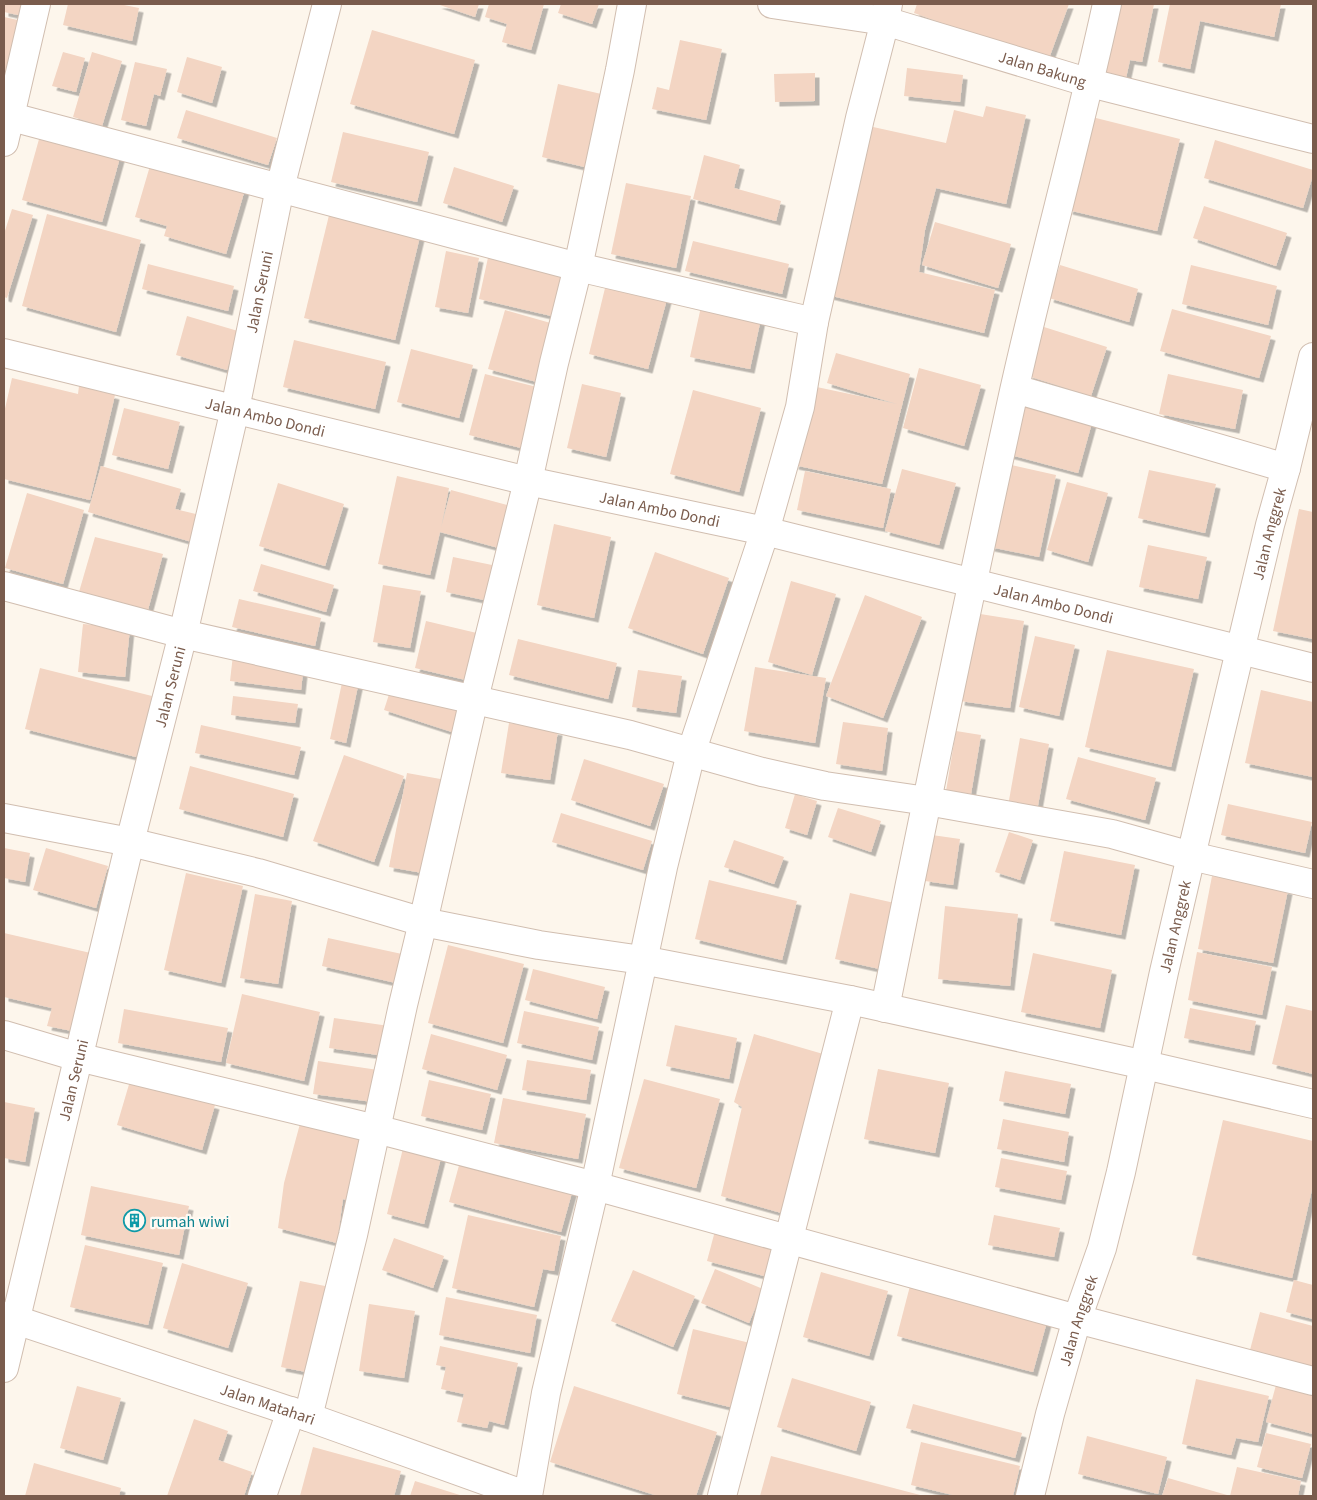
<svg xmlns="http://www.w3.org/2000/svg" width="1317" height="1500" viewBox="0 0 1317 1500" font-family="'Source Sans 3',sans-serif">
<defs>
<filter id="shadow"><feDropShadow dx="4.5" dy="4.5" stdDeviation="0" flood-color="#0004"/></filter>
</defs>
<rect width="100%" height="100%" fill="#fdf6ec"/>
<g fill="#f3d5c3" filter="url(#shadow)">
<polygon points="4,4 30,4 27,17 4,12"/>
<polygon points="68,4 119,4 139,8 132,41 63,25"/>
<polygon points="437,4 479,4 475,17"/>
<polygon points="489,4 544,4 531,50 502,42 507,24 485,17"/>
<polygon points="561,4 599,4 592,24 558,13"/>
<polygon points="917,4 1069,4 1048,61 914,13"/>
<polygon points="1115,4 1154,4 1142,62 1130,60 1126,78 1102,73"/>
<polygon points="1170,4 1281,4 1274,37 1200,21 1190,69 1158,62"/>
<polygon points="4,17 27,22 4,98"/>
<polygon points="372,30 475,60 454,134 350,104"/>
<polygon points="680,40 722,49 706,120 652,109 657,87 669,90"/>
<polygon points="63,52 85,58 76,92 52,86"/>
<polygon points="92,52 122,61 102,126 73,117"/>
<polygon points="187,57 222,67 212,103 177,92"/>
<polygon points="135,62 167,69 160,96 154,94 146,126 121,120"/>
<polygon points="907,68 963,75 960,102 904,96"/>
<polygon points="815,73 815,101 775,102 774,74"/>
<polygon points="558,84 610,96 593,169 542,157"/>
<polygon points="986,106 1026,115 1006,204 936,188 925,230 919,272 995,290 984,333 828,295 864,125 946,143 954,110 983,117"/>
<polygon points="186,110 277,138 268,165 177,138"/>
<polygon points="1092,117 1180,139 1157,231 1068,210"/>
<polygon points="41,132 121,154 102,222 22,200"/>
<polygon points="343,132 429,152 417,202 331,182"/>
<polygon points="1215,140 1313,170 1313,175 1303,208 1204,178"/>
<polygon points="704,155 740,165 734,188 781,201 776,221 693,199"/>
<polygon points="152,159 246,186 226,254 164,236 167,226 135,217"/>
<polygon points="454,167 514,186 502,222 443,203"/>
<polygon points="626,183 691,196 676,268 611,254"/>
<polygon points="1204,206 1287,233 1276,266 1193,238"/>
<polygon points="331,207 422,228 395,340 304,318"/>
<polygon points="12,209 33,215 7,298 4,297 4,234"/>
<polygon points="47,214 141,240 116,332 22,306"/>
<polygon points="935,222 1011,244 998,288 922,265"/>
<polygon points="693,241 789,264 782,294 685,271"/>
<polygon points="446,251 479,258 468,313 435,307"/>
<polygon points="489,253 571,272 560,318 479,299"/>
<polygon points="148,264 234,286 228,311 142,289"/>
<polygon points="1060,265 1138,289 1129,322 1049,298"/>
<polygon points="1191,265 1277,286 1268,325 1182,304"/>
<polygon points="606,284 667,299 648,369 589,354"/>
<polygon points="702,302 762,314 750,369 690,357"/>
<polygon points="1172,309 1271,336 1259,378 1160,351"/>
<polygon points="505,310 554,324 537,382 488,369"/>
<polygon points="187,316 238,331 227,370 176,355"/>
<polygon points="1044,327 1107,347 1091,396 1028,376"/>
<polygon points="294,340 386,362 375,409 283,387"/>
<polygon points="411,349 473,365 459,418 397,402"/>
<polygon points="836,353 910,374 882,484 794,465 812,386 897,404 827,383"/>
<polygon points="919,368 981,385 964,446 903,428"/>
<polygon points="485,374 545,389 529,450 469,435"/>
<polygon points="1168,374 1243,390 1235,429 1159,414"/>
<polygon points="12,378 78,394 79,386 115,395 90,500 4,479 4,413"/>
<polygon points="582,384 621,393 606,457 567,448"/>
<polygon points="693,390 761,408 739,492 670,474"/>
<polygon points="1022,400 1093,419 1078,473 1007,454"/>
<polygon points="124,408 180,422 168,469 112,455"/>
<polygon points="1007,464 1056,475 1039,557 990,547"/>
<polygon points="101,466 181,489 175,509 200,515 192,542 88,512"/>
<polygon points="902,469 956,483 939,545 885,531"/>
<polygon points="1149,470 1216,484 1205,533 1138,518"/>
<polygon points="805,471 891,489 883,528 797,510"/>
<polygon points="397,476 449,488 441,528 451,490 518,508 506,550 440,532 430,575 378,564"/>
<polygon points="1067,482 1108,493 1088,562 1047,550"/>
<polygon points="278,483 344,504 325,566 259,546"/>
<polygon points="27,493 84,510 63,584 5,568"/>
<polygon points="1299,509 1313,512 1313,639 1273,631"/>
<polygon points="554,524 611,537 594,618 537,605"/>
<polygon points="95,537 163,554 148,610 79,592"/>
<polygon points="1148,545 1207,557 1198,599 1139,587"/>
<polygon points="655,552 729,578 703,654 628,628"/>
<polygon points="453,557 497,566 489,601 446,592"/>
<polygon points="261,564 334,585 326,612 253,591"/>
<polygon points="791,581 836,594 812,675 768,662"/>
<polygon points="383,585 421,591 410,648 373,642"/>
<polygon points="865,595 922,617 883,718 826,696"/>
<polygon points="239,599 321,618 315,646 232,627"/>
<polygon points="974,613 1024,621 1010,708 960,701"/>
<polygon points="426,621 481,634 470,681 415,668"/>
<polygon points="83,624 130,628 125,677 78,672"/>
<polygon points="1035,636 1075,645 1059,716 1019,707"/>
<polygon points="518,639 617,663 608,699 509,675"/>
<polygon points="1107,650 1194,669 1171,767 1085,747"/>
<polygon points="233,655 304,663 301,690 230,681"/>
<polygon points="755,667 826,678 815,743 744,731"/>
<polygon points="40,668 152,696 136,757 25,729"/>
<polygon points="638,670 682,676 676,713 632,707"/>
<polygon points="343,678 359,681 346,743 330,739"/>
<polygon points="391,688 463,710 455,733 384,710"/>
<polygon points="1261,690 1313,702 1313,777 1245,763"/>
<polygon points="233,696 298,704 295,723 231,715"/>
<polygon points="843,722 888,728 882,771 836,764"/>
<polygon points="509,723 558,731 550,780 501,773"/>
<polygon points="201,725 301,747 294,775 195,753"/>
<polygon points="956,731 981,735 970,800 945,797"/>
<polygon points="1020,738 1049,744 1037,811 1008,806"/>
<polygon points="344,755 404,776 374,862 313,841"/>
<polygon points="1078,757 1156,778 1145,820 1066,799"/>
<polygon points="584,759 664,784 650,826 571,800"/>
<polygon points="190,766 294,794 283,837 179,809"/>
<polygon points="407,773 446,780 428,874 389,867"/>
<polygon points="795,794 817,801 807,835 785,828"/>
<polygon points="1228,804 1312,822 1305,853 1221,835"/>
<polygon points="838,808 881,821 871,852 828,837"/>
<polygon points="561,813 652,841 643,870 552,842"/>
<polygon points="1009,832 1033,840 1020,880 995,872"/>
<polygon points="932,835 960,839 953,885 925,881"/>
<polygon points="734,840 784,857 774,884 724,867"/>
<polygon points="4,848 30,853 25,882 4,878"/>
<polygon points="46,848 108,866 96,908 33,890"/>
<polygon points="1064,851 1135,865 1121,935 1050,921"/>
<polygon points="186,873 243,886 221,983 164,970"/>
<polygon points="1212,876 1288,890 1273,963 1198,949"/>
<polygon points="709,880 797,901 782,960 695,939"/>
<polygon points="850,893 899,904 884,970 835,959"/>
<polygon points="255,894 292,901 278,984 240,978"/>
<polygon points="945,906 1018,914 1010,986 938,979"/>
<polygon points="4,933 95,954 77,1032 47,1026 52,1008 4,997"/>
<polygon points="328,938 402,954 396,983 322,966"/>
<polygon points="448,945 524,964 503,1043 428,1023"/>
<polygon points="1197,952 1272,967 1262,1015 1188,1000"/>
<polygon points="1033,953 1112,970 1100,1028 1021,1012"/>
<polygon points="533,969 605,987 597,1019 525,1000"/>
<polygon points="242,994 320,1012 304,1081 226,1063"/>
<polygon points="1286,1005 1313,1011 1313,1074 1272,1064"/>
<polygon points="1190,1008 1256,1021 1250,1051 1184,1038"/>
<polygon points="124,1009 228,1028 221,1062 118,1043"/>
<polygon points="524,1011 599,1027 592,1060 517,1043"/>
<polygon points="334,1018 389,1026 385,1056 329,1048"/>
<polygon points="675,1025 737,1038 729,1079 666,1066"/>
<polygon points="431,1034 507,1055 497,1090 422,1069"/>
<polygon points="754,1034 830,1056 785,1214 721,1196 742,1107 734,1102"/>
<polygon points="527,1060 591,1070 586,1100 522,1090"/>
<polygon points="318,1061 378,1070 373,1102 313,1094"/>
<polygon points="878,1069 949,1083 935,1153 864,1139"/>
<polygon points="1005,1071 1071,1084 1065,1114 999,1101"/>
<polygon points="644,1079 720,1099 696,1188 619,1168"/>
<polygon points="429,1080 491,1094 482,1130 421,1116"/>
<polygon points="130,1081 215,1105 202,1150 117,1125"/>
<polygon points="503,1098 586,1114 578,1159 494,1143"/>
<polygon points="4,1102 35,1108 25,1162 4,1158"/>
<polygon points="1003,1119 1069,1132 1064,1162 997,1149"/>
<polygon points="301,1120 368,1138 351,1201 343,1199 337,1243 278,1228 284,1183"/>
<polygon points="1223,1120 1313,1141 1313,1185 1292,1278 1192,1255"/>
<polygon points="405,1140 443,1150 424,1224 387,1214"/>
<polygon points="461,1158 573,1189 561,1232 449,1202"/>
<polygon points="1001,1158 1067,1171 1061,1200 995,1187"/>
<polygon points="91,1186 189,1206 179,1255 81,1235"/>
<polygon points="468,1215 561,1236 554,1271 543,1269 534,1307 452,1288"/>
<polygon points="994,1215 1060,1228 1054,1257 988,1245"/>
<polygon points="716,1227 778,1244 768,1277 707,1261"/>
<polygon points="394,1238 444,1256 433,1288 382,1270"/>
<polygon points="85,1245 163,1263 148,1325 70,1307"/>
<polygon points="182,1263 248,1283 228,1348 163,1328"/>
<polygon points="715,1269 763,1289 749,1323 701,1303"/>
<polygon points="633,1270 695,1296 673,1347 611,1321"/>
<polygon points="821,1272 888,1291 869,1356 803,1337"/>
<polygon points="1294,1280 1313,1285 1313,1319 1286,1312"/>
<polygon points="300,1281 330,1287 311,1373 281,1367"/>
<polygon points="911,1282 1048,1318 1033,1372 897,1336"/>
<polygon points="446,1297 537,1315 530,1353 439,1335"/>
<polygon points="369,1304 415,1311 404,1378 359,1371"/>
<polygon points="1260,1312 1313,1326 1313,1367 1250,1350"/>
<polygon points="693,1329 754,1344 738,1409 677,1394"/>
<polygon points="440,1346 518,1363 504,1425 489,1421 487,1428 457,1422 464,1394 441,1389 446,1367 436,1365"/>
<polygon points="792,1378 871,1402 856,1451 777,1427"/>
<polygon points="1196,1379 1269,1396 1258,1442 1236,1438 1231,1455 1182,1444"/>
<polygon points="1276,1385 1313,1394 1313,1434 1266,1422"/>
<polygon points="77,1386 121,1398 103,1460 60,1448"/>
<polygon points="574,1386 717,1432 696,1496 658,1496 550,1462"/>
<polygon points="913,1404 1022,1433 1015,1458 906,1428"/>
<polygon points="194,1419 228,1431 218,1460 252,1472 244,1496 167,1496"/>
<polygon points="1266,1433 1311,1444 1302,1478 1257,1467"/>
<polygon points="1087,1436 1167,1457 1158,1494 1078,1474"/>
<polygon points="921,1442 1020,1466 1013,1496 957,1496 911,1485"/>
<polygon points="313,1447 401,1471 394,1496 300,1496"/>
<polygon points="771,1456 924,1496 760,1496"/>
<polygon points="34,1463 121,1488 119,1496 25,1496"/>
<polygon points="1237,1467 1301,1481 1298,1496 1230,1496"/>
<polygon points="1168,1478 1227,1495 1227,1496 1162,1496"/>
<polygon points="415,1481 463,1496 410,1496"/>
</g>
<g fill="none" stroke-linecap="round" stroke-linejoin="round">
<defs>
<g id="minor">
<path id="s1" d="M772,4L885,21L1090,83L1313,139"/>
<polyline points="4,115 578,267 814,322"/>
<polyline points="4,142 36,4"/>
<path id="s2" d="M4,353L528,481L765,531L1313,668"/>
<polyline points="1015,389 1286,468"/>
<polyline points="4,586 183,634 630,735 762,772 825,786 927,801 1112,834 1191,856 1313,884"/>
<polyline points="4,818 130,842 258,873 423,922 539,945 642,960 850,1000 1145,1065 1313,1104"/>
<path d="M885,1008C926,802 969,596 1014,391C1043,261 1079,133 1107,4"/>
<polyline points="4,1035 78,1057 376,1129 595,1186 1077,1319 1313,1381"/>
<path id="s3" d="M4,1316L308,1417L528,1496"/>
<path id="s4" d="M4,1368L130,842L183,634L235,409L280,188L327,4"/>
<polyline points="308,1417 353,1235 403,1005 423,922 474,699 528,481 554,363 578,267 620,70 632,4"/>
<polyline points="262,1496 291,1411"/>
<polyline points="528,1496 546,1393 595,1186 663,867 691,753 765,531 800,407 814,322 860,118 885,21 888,4"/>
<path d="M722,1496C766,1331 807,1165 850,1000"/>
<path id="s5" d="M1030,1496L1050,1414L1077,1319L1102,1248L1121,1172L1164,972L1191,856L1270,525L1286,468L1313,357"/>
</g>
</defs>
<use href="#minor" stroke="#d1beb0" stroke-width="30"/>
<use href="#minor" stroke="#fff" stroke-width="28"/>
</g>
<defs>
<symbol id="building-ring" viewBox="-11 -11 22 22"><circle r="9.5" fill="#fffaf3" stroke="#0f9aa8" stroke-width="1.5"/><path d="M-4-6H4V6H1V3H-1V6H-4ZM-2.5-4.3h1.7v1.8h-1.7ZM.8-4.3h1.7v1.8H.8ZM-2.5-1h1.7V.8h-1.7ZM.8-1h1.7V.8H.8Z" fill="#0f9aa8"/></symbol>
</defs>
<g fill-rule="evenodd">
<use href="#building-ring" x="122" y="1208" width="25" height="25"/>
</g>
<g text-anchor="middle" stroke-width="4.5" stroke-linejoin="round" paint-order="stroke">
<g font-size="16" fill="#7a5c4d" stroke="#fffaf3">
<text dy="6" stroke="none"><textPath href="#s1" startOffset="279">Jalan Bakung</textPath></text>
<text dy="6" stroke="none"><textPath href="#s4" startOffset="1106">Jalan Seruni</textPath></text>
<text dy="6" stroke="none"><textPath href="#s2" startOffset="269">Jalan Ambo Dondi</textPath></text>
<text dy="6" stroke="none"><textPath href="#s2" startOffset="674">Jalan Ambo Dondi</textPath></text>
<text dy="6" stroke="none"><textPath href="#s5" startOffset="992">Jalan Anggrek</textPath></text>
<text dy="6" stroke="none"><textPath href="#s2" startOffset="1079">Jalan Ambo Dondi</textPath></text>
<text dy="6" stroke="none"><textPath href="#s4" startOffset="701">Jalan Seruni</textPath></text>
<text dy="6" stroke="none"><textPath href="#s5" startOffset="588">Jalan Anggrek</textPath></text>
<text dy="6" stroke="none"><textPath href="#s4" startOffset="296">Jalan Seruni</textPath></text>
<text dy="6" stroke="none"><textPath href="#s5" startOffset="182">Jalan Anggrek</textPath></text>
<text dy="6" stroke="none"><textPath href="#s3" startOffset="278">Jalan Matahari</textPath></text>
</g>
<g font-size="16" fill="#0d838f" stroke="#fffaf3" text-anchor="start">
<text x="151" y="1227">rumah wiwi</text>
</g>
</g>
<rect width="1317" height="1500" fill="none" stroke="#7a5c4d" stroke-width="10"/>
</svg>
